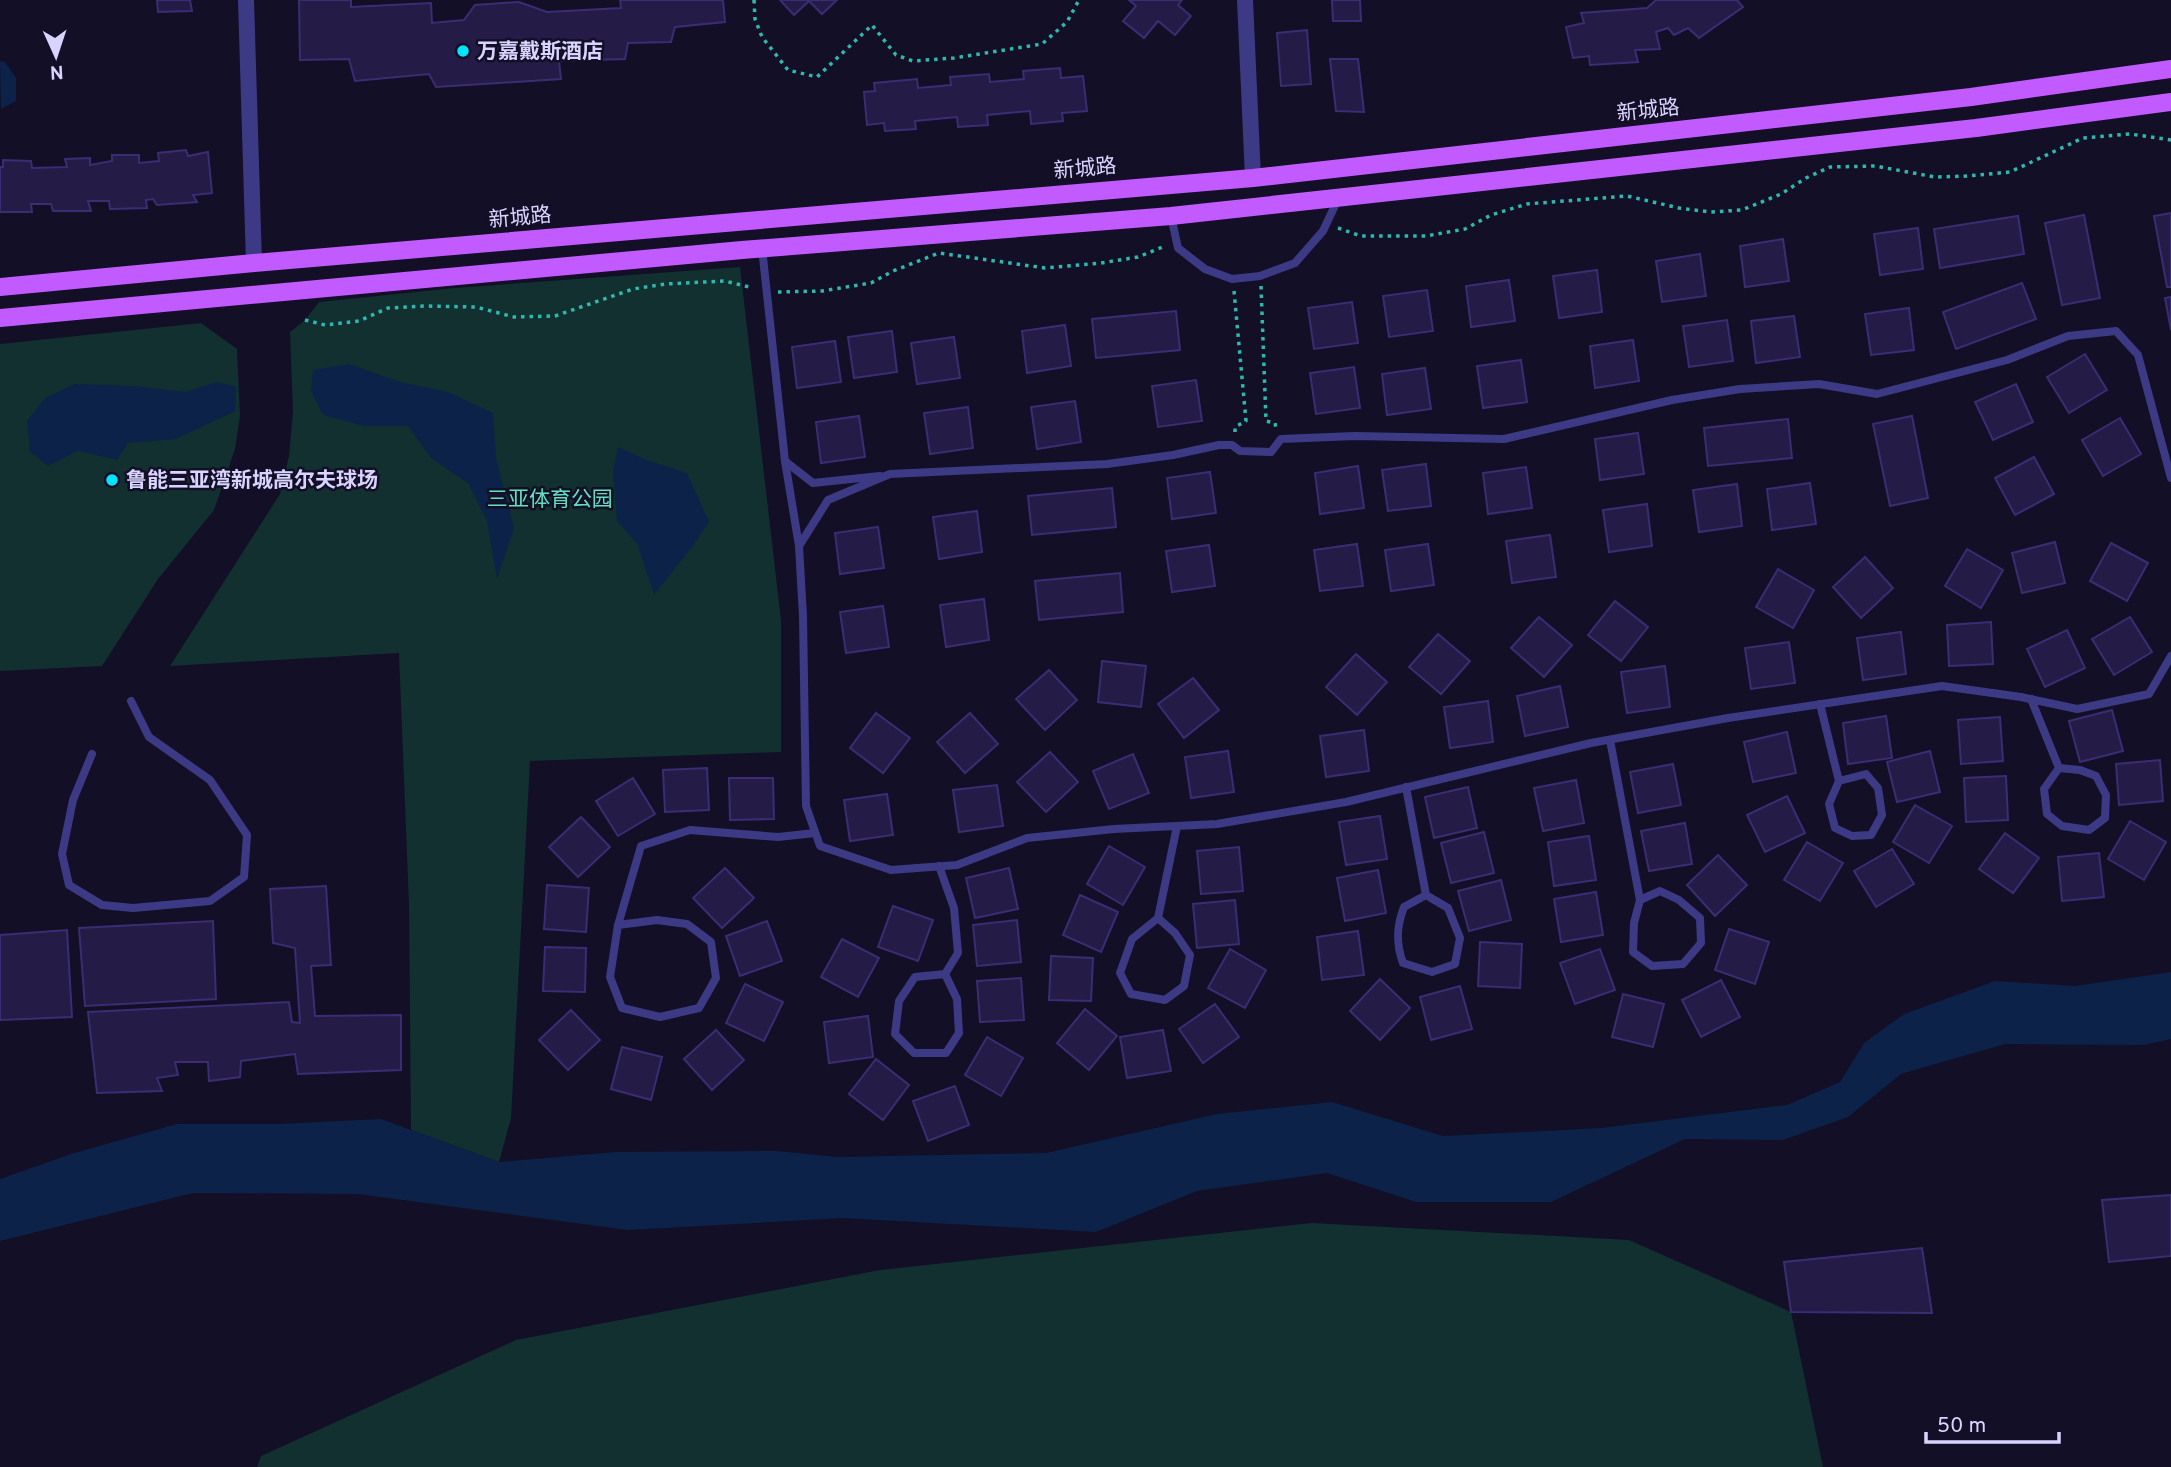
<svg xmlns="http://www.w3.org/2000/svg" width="2171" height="1467" viewBox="0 0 2171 1467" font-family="Overpass,'Noto Sans SC',sans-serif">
<rect width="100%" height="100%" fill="#130f26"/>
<g fill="#12302f">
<polygon points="740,267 781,620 781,752 530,761 511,1118 499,1162 411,1130 409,905 399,653 170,666 280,494 289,456 293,412 290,332 305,320 319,302 455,288"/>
<polygon points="201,323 237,349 240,416 235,449 214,510 158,579 102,666 0,671 0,344"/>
<polygon points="1312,1223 1629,1240 1791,1312 1823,1467 257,1467 261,1456 516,1340 880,1270"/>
</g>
<g fill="#0c2248">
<polygon points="0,61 5,62 16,78 16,101 1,109"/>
<polygon points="349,364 400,382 448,392 493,413 496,458 514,528 497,579 487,521 468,483 431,458 408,426 364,426 323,415 311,391 313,370"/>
<polygon points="217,382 236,387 235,411 176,439 128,443 117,460 78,451 48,466 30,452 27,421 45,398 75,384 135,386 186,392"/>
<polygon points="618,447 644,459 687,473 709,522 692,547 654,595 638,545 617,521 613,472"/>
<polygon points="2171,972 2171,1039 2144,1045 2005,1044 1901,1074 1848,1117 1783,1140 1685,1139 1551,1202 1416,1202 1327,1173 1197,1191 1096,1232 843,1218 628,1230 358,1194 193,1193 0,1241 0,1179 71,1154 177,1124 278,1124 381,1119 499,1162 616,1152 777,1151 837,1157 1046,1153 1217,1114 1332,1102 1443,1136 1601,1128 1787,1105 1840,1082 1864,1043 1904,1014 1995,981 2075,986"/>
</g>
<g fill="#241b47" stroke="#3b2d73" stroke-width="2">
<polygon points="157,0 190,0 192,11 158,12"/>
<polygon points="299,0 351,0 351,7 431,3 432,23 464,20 475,5 519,2 547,12 621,8 620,0 723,0 725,22 675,27 671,42 628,43 625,59 559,61 561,79 436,87 429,74 355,81 349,59 300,60"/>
<polygon points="780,0 837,0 822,14 809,1 794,15"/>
<polygon points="1129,0 1182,0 1178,5 1191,16 1175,35 1158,21 1144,38 1123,21 1136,6"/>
<polygon points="1332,0 1360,0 1361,21 1333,21"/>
<polygon points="1656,0 1737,0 1743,7 1699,38 1688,28 1674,35 1668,28 1656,32 1660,49 1635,50 1638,62 1590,65 1589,56 1573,58 1566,27 1584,23 1581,13 1647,8"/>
<polygon points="1307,30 1311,84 1281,86 1277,33"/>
<polygon points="1330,59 1358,59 1364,112 1336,111"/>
<polygon points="1060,68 1061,78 1083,76 1087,111 1062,113 1063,121 1031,124 1030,111 987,115 988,125 958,127 957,117 915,121 916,129 885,131 884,123 867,125 864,92 875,91 874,83 917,79 918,88 951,85 950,77 989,74 990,82 1024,79 1023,71"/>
<polygon points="186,150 188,156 208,152 212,193 193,195 197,202 157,205 153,199 146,200 147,208 110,209 109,201 88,201 91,211 53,211 51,204 31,204 32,212 0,212 0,167 3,167 3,160 31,161 32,168 67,167 65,159 90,158 90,165 112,161 112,155 139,155 139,163 159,161 158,153"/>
<polygon points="2171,213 2171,287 2167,287 2154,216"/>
<polygon points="2084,215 2100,298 2062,305 2045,223"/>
<polygon points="2018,216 2024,254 1940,268 1934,229"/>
<polygon points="1918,228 1923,269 1880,275 1874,234"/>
<polygon points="1783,239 1789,281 1745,287 1740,246"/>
<polygon points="1700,254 1706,296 1662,302 1656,261"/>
<polygon points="1597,270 1602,312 1559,318 1553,276"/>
<polygon points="1509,280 1515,321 1471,327 1466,286"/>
<polygon points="2022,283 2036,319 1956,349 1943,312"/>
<polygon points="1427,290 1433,331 1389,337 1383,296"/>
<polygon points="2171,297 2171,330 2165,298"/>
<polygon points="1352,302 1358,343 1314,349 1308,308"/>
<polygon points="1909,308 1914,350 1871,355 1865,314"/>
<polygon points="1176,311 1180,350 1096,358 1092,319"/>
<polygon points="1794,316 1800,357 1756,363 1751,321"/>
<polygon points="1727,320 1733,361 1689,367 1683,326"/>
<polygon points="1065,325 1071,366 1027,373 1022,331"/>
<polygon points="892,331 897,372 854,378 848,337"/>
<polygon points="954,337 960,378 917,384 911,343"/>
<polygon points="1633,340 1639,381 1595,388 1590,346"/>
<polygon points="835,341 841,382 797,388 792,347"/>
<polygon points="2085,354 2107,390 2069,413 2047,377"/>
<polygon points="1521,360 1527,402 1483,408 1477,366"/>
<polygon points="1354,367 1360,408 1316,414 1310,373"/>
<polygon points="1425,368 1431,409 1387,415 1382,374"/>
<polygon points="1196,380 1202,421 1158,427 1152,386"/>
<polygon points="2016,384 2033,422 1993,440 1975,402"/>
<polygon points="1075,401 1081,442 1037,449 1031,407"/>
<polygon points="968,407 973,448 930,454 924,413"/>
<polygon points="859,416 865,457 821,463 816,422"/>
<polygon points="1912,416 1928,498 1890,506 1873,424"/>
<polygon points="2120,418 2141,454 2103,476 2082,440"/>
<polygon points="1788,419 1792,458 1708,466 1704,428"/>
<polygon points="1638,433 1644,474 1600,480 1595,439"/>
<polygon points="2034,457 2054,494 2015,515 1995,478"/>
<polygon points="1426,464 1431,506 1388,511 1382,470"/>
<polygon points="1358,466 1364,508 1320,514 1315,473"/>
<polygon points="1526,467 1532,508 1488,514 1483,473"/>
<polygon points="1210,472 1216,513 1172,519 1167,478"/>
<polygon points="1810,483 1816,524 1772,530 1767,489"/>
<polygon points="1737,484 1742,526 1699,532 1693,490"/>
<polygon points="1112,488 1116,527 1032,535 1028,496"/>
<polygon points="1647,504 1652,546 1609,552 1603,510"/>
<polygon points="977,511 982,552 939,559 933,517"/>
<polygon points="878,527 884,568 840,574 835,533"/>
<polygon points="1550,535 1556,577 1512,583 1506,541"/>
<polygon points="2055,542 2065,583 2022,593 2012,553"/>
<polygon points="2111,543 2148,563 2127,601 2090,581"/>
<polygon points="1357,544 1363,586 1320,591 1314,550"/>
<polygon points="1428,544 1434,585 1391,591 1385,550"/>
<polygon points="1209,545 1215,586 1172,592 1166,551"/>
<polygon points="1967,549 2003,570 1981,608 1945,586"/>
<polygon points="1865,557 1893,588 1861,618 1833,587"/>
<polygon points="1778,569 1814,590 1793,628 1756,607"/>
<polygon points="1120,573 1123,612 1039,620 1035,581"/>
<polygon points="984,599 989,640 946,647 940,605"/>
<polygon points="1615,601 1648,627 1621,661 1588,635"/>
<polygon points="883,606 889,647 846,653 840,612"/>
<polygon points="1539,617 1572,645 1544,677 1511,648"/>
<polygon points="2130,617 2152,652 2114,675 2092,639"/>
<polygon points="1991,622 1993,664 1949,666 1947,625"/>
<polygon points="2067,630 2085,668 2045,687 2027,649"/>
<polygon points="1901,632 1906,674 1863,680 1857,638"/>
<polygon points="1438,634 1470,661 1441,694 1409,667"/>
<polygon points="1789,642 1795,683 1751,689 1745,648"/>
<polygon points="1356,654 1387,682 1357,715 1326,687"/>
<polygon points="1102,661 1146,666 1141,707 1098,702"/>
<polygon points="1665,666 1670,707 1627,713 1621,672"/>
<polygon points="1049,670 1077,700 1045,730 1016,699"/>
<polygon points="1193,678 1219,710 1184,738 1158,704"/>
<polygon points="1560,686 1568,727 1525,736 1517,696"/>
<polygon points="1488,701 1493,742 1450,748 1444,707"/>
<polygon points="2112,710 2123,751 2080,762 2069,721"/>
<polygon points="876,713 910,738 883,773 850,748"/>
<polygon points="970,713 998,744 965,773 937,742"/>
<polygon points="1886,716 1892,758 1848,764 1843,723"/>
<polygon points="2000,717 2003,761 1961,764 1958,720"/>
<polygon points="1364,730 1369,771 1326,777 1320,736"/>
<polygon points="1787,732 1796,773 1753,782 1744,742"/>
<polygon points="1228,751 1234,792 1191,798 1185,757"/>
<polygon points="1930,751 1940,792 1897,802 1887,762"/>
<polygon points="1050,752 1078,782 1046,812 1017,782"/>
<polygon points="1133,754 1149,793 1109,809 1093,771"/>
<polygon points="2160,760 2163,801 2119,805 2116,764"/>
<polygon points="1673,764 1681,805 1638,813 1630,772"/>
<polygon points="707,768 709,810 665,812 663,770"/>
<polygon points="2006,776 2008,820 1966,822 1964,778"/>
<polygon points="633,778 655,814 618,836 596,801"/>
<polygon points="729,778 773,778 774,819 730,820"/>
<polygon points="1576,780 1584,823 1543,831 1534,788"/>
<polygon points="997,785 1003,826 959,832 953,790"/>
<polygon points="1468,787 1477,828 1434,838 1425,797"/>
<polygon points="887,794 893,835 850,841 844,800"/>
<polygon points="1787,796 1805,833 1765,852 1747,815"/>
<polygon points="1915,805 1952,826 1929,863 1893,842"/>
<polygon points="1380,816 1387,859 1346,865 1339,822"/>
<polygon points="581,817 610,847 578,877 549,847"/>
<polygon points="2130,821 2166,842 2144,880 2108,859"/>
<polygon points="1685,823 1692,864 1649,871 1641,831"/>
<polygon points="1484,832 1494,873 1451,883 1441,843"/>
<polygon points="2005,833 2039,858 2013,893 1979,869"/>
<polygon points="1589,836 1596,880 1554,886 1548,842"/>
<polygon points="1807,842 1843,863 1820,901 1784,880"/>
<polygon points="1109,846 1145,867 1123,905 1087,884"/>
<polygon points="1239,847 1243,891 1201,894 1197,851"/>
<polygon points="1892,849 1914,884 1876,907 1854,871"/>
<polygon points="2099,853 2104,897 2062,901 2058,857"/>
<polygon points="1718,855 1747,885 1715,916 1687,885"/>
<polygon points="725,868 754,898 722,928 693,898"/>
<polygon points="1009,868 1018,909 975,918 966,878"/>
<polygon points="1378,870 1386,913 1345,921 1337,878"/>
<polygon points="1501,880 1511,920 1469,931 1458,891"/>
<polygon points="547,885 589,888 586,932 544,929"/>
<polygon points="326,886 331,965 311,966 315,1016 401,1015 401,1070 298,1074 295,1054 241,1061 240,1077 209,1081 208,1062 175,1062 178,1075 157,1078 162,1091 97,1093 88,1012 289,1002 292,1022 300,1023 295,948 273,943 270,889"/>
<polygon points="1596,892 1603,935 1561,942 1554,899"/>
<polygon points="1080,895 1118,912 1101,952 1063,935"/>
<polygon points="1235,900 1239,944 1197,948 1193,904"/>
<polygon points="893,906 933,920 918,961 878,947"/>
<polygon points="1017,920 1021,962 977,966 973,925"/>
<polygon points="213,921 216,999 85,1006 79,928"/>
<polygon points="767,921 782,961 740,976 726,936"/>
<polygon points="1729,929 1769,942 1755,984 1715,970"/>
<polygon points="67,930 72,1017 0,1020 0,935"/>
<polygon points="1358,931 1364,975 1322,980 1317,937"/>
<polygon points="842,939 879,958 858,997 821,977"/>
<polygon points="1480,942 1522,944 1520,988 1478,986"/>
<polygon points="545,947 586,948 585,992 543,991"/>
<polygon points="1230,949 1266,970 1245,1008 1208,988"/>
<polygon points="1600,949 1615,990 1575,1004 1560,963"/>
<polygon points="1051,956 1093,958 1091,1001 1049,1000"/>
<polygon points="1021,978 1024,1020 980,1022 977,981"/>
<polygon points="1380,979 1410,1008 1380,1040 1350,1011"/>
<polygon points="1721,980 1740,1017 1701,1037 1682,1000"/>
<polygon points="745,984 783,1002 764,1041 726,1023"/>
<polygon points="1460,986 1472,1029 1431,1040 1420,997"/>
<polygon points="1623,994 1664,1004 1653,1047 1612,1037"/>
<polygon points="1215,1004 1239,1037 1203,1063 1179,1029"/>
<polygon points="1085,1009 1117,1036 1089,1070 1057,1043"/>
<polygon points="571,1010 600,1040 568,1070 539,1040"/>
<polygon points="868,1016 873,1057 829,1063 824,1022"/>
<polygon points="716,1030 744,1060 712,1090 684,1059"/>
<polygon points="1163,1030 1171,1071 1127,1078 1120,1037"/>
<polygon points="987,1037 1023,1058 1001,1096 965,1075"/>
<polygon points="622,1047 662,1057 651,1100 611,1089"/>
<polygon points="876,1059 909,1085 883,1120 849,1094"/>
<polygon points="955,1086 969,1125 928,1141 913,1101"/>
<polygon points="2171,1195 2171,1256 2109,1262 2102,1200"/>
<polygon points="1922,1248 1932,1313 1791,1312 1784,1262"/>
</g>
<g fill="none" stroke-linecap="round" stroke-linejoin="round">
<g stroke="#2fb8b0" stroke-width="3.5" stroke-dasharray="3.5 5" stroke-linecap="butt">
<polyline points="754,0 755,19 762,37 788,70 817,77 872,25 896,55 913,61 954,58 1042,44 1067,22 1079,0"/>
<polyline points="1338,228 1361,236 1426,236 1465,229 1491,215 1527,204 1627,196 1679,208 1710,212 1742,210 1781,194 1806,178 1830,167 1875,166 1935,177 1968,176 2010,172 2083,138 2130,134 2171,140"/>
<polyline points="1261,286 1266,421 1275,423 1276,428"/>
<polyline points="1234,291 1246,421 1235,427 1235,434"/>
<polyline points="778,292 822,291 871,283 893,271 939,253 1045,268 1101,263 1138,257 1165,246"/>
<polyline points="305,320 325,325 359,321 388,308 425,306 476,307 514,317 555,316 633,289 666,284 725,281 753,288"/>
</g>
<g stroke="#3d3a85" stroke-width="8">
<polyline points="1171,216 1178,248 1205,269 1232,279 1260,276 1295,263 1323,231 1338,199"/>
<polyline points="762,248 785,461 799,546"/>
<polyline points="786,462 813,483 880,476"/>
<polyline points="2171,478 2138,355 2116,331 2068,336 2007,360 1877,394 1819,384 1740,389 1672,400 1504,439 1355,436 1281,439 1271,452 1240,451 1232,445 1219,445 1173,455 1107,464 890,474 828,500 799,546 803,616 806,806 820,846 891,870 957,865 1027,838 1114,829 1217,824 1346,802 1591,743 1728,718 1942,686 2021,697 2077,709 2149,694 2171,656"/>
<polyline points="2031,699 2059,768 2044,789 2047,814 2062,826 2089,830 2105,818 2106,795 2096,776 2080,770 2059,768"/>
<polyline points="1820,704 1839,781 1829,804 1835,828 1852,836 1871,835 1882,815 1878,788 1866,774 1839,781"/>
<polyline points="1610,740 1640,900 1634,923 1633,952 1652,966 1683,964 1701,943 1700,918 1679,900 1660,891 1640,900"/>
<polyline points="92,754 73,800 62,854 69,885 102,905 133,908 210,901 244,877 247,835 210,780 149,737 131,701"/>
<path d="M1406,787L1426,895L1448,908L1460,938L1455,964L1432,972L1403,963C1396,944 1396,927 1404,907L1426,895"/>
<polyline points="939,866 954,908 958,953 945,974 915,977 899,1001 895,1034 914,1053 946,1053 959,1033 957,999 945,974"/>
<polyline points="1158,918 1175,933 1190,955 1184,986 1165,1000 1131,994 1120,973 1132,939 1158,918 1177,826"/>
<polyline points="618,925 657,920 687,924 711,942 716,978 699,1008 660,1017 622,1008 610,977 618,925 641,846 690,830 778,837 815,833"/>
</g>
<g stroke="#3d3a85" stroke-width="16">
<polyline points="246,0 254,263"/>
<polyline points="1245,0 1253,178"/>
</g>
<g stroke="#c25bff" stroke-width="18">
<polyline points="0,287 254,263 1253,178 1971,97 2171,69"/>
<polyline points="0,318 742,250 1171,216 1976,128 2171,102"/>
</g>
</g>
<g fill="#00e5ff" stroke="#130f26" stroke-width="2.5">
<circle cx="463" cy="51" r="7"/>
<circle cx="112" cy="480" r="7"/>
</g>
<g text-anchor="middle" stroke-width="5" stroke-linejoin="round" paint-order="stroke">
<g font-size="21" font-weight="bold" fill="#d9d4ff" stroke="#130f26" text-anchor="start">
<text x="477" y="58">万嘉戴斯酒店</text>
<text x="126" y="487">鲁能三亚湾新城高尔夫球场</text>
</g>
<g font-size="21" fill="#d9d4ff" stroke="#130f26">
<text transform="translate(1648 110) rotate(-6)" y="7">新城路</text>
<text transform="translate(1085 168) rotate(-5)" y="7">新城路</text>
<text transform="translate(520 217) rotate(-5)" y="7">新城路</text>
</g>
<g font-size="21" fill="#5fe0c0" stroke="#130f26">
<text x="550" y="506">三亚体育公园</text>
</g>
</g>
<g transform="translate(56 56) rotate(177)" stroke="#130f26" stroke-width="5" paint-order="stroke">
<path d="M0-5L12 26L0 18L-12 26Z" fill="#d9d4ff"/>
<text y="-10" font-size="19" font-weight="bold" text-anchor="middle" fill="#d9d4ff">N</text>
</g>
<path d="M1926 1432v10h133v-10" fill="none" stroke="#d9d4ff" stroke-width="3.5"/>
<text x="1937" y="1432" font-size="21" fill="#d9d4ff" stroke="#130f26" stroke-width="5" paint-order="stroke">50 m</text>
</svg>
